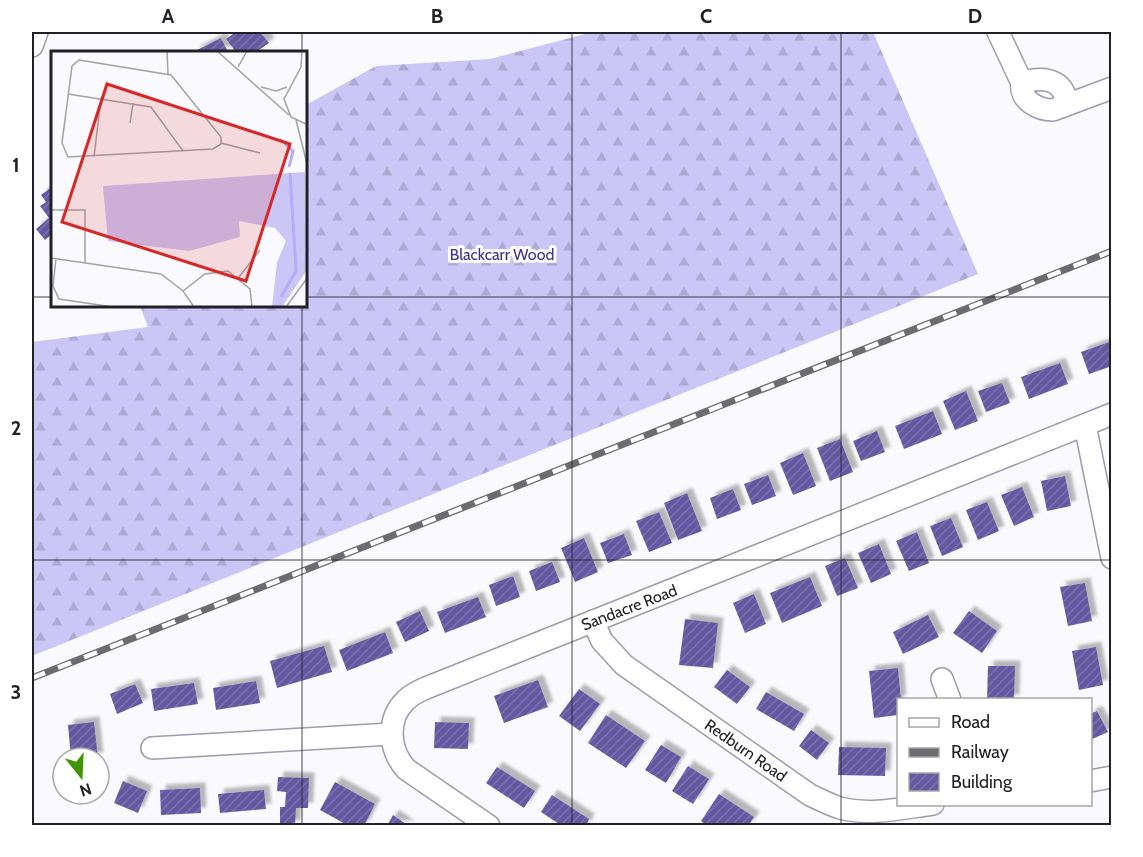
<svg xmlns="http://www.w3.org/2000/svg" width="1143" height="857" viewBox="0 0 1143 857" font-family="Cabin,sans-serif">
<defs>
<pattern id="forest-firs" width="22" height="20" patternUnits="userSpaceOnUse" patternTransform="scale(1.5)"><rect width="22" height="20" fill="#cac6f6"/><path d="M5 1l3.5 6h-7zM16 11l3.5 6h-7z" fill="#adaad3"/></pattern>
<pattern id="building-hatch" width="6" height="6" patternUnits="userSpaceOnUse" patternTransform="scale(1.5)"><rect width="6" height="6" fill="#6559a2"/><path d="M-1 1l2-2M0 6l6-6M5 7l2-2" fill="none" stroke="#7b72a9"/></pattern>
<filter id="shadow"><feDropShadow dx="5.5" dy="-5.5" stdDeviation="1.5" flood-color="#0004"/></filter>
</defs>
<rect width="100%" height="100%" fill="#faf9fd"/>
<polygon fill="url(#forest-firs)" points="593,32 873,32 978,274 32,656 32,342 148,327 140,306 306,306 306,105 376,66 490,59"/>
<g fill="url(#building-hatch)" filter="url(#shadow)">
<polygon points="236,32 260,32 269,43 256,52 236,52 226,39"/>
<polygon points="221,38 228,52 193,52"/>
<polygon points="52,187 52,234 45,240 36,229 49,218 40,206 46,202 41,195"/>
<polygon points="1112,341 1112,366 1089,374 1081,352"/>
<polygon points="1060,363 1068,384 1029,399 1021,377"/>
<polygon points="1002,383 1010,403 986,412 978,391"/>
<polygon points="966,391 978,421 955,430 943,401"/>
<polygon points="933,411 942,434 904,449 895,426"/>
<polygon points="877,431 885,452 861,461 853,441"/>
<polygon points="840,439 853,472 830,481 817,448"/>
<polygon points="803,453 816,486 793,495 780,463"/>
<polygon points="768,475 776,496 752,505 744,484"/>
<polygon points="1065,476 1071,506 1047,511 1041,481"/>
<polygon points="1022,487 1034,517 1014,526 1001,495"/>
<polygon points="733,489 741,510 717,519 710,498"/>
<polygon points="687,493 702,531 678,540 664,503"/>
<polygon points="987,502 999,531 978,540 966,510"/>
<polygon points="659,512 672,543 649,552 636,521"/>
<polygon points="951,518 963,547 942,556 930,526"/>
<polygon points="917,532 929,563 909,571 896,541"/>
<polygon points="624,534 632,555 608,563 600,543"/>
<polygon points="584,538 598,572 575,582 561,548"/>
<polygon points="879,544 891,574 871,583 858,553"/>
<polygon points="845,558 858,588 837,596 825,566"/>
<polygon points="552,562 560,582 536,591 529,571"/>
<polygon points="513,576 520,597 496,606 489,585"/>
<polygon points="810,577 822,606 782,623 770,593"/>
<polygon points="1085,583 1092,621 1068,626 1060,587"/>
<polygon points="754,594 766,624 745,633 733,603"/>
<polygon points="478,597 486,617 445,633 437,612"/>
<polygon points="420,611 429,631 405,642 396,622"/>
<polygon points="969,611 997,631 982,653 953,633"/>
<polygon points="928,615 939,637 903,654 893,632"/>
<polygon points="685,619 718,623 713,668 679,665"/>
<polygon points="385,632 393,653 347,671 339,650"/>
<polygon points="324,646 332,672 277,688 270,661"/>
<polygon points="1096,647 1103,685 1079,690 1072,651"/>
<polygon points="988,666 1015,666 1014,700 987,700"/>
<polygon points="898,668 901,700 898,700 898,715 874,718 869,671"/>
<polygon points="727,670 750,687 737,704 714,687"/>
<polygon points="538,680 548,707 504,723 494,696"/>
<polygon points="256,681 260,703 216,710 213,688"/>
<polygon points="194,683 198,704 154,711 151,689"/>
<polygon points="135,684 143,703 117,714 110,694"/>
<polygon points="579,689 600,704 580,731 559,716"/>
<polygon points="766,692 804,714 794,731 756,709"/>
<polygon points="1097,711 1108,732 1090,740 1090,714"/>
<polygon points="606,715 645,741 626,768 588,743"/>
<polygon points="94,722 98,758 71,758 68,725"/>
<polygon points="435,722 469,723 468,749 434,748"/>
<polygon points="811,730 829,743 817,760 799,746"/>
<polygon points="661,745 681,757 666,783 645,770"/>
<polygon points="839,747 886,748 885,776 838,775"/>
<polygon points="688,766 709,779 693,804 672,791"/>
<polygon points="497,767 535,791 524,808 486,783"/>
<polygon points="278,777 309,778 308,808 296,808 295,826 280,825 280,807 285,807 286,792 277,791"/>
<polygon points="123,781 147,791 138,813 114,803"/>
<polygon points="335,782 375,804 364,826 349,826 320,810"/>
<polygon points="200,788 201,813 161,815 160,790"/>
<polygon points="264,790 266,809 220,813 218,794"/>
<polygon points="719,794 754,817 748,826 708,826 701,821"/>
<polygon points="552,795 589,819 586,826 562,826 541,812"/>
<polygon points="393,815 409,826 387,826"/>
</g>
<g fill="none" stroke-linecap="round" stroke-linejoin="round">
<defs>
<g id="minor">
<path d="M998,32L1022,83C1019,100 1038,110 1053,110L1112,88"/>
<polyline points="32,46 37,32"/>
<path d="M1022,83C1039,77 1060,77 1066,98L1061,107"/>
<polyline points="1085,425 1112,558"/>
<path d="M593,621L602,641L624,665L810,795C819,799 830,805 840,808C870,816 903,808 933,804"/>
<polyline points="942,679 950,700"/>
<polyline points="152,748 391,734"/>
<polyline points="1090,781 1112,777"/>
<path d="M489,826L406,769C389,750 386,719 406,700C411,695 419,691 426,688L1112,414"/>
</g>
</defs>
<use href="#minor" stroke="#9d9cad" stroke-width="24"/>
<use href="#minor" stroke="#fff" stroke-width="21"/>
<defs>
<polyline id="rail" points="32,678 1112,251"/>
</defs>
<use href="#rail" stroke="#6b6b70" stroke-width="7"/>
<use href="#rail" stroke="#fff" stroke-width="4.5" stroke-dasharray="14" stroke-linecap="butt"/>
</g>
<path fill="none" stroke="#202026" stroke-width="1.5" stroke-opacity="0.55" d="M302,32V52M572,32V826M841,32V826M32,297H52M306,297H1112M302,306V826M32,560H1112"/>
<g text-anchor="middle" stroke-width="6" stroke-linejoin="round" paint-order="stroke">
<g font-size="16" fill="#432d88" stroke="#fff">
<text x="502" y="260">Blackcarr Wood</text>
</g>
<g font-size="16" fill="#202026" stroke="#fff">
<text transform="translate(629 607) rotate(-21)" y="6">Sandacre Road</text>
<text transform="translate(746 750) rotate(35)" y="6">Redburn Road</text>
</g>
</g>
<g transform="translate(51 51)">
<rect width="256" height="256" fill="#faf9fd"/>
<path d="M254,121L256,219L231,256H221L226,211L235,190L224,177L188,170L189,186L138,200L57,190L52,135Z" fill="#cac6f6"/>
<path fill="none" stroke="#b5acfc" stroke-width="3" d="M229,88L242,100L238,116M230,246L245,220L239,122"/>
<path fill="none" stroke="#a3a2a7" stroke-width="1.5" d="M116,0L117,23M166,0L238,64M251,0L250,16L233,48L240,66L257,74M28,9L120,24L170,86V93L162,98L17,106L11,92L21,15ZM187,16L196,0M210,36L225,40L236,36M17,43L100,56L132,100M245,69L257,117M79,72L82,52M170,92L209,102M43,106L50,47M0,159H34V212M0,207L110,223L132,240L143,256M5,207L2,235L8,248L62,256M188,226L209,199M132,240L154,223L177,220L199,238L201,256M235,256L257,226"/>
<path fill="#d62828" fill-opacity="0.15" stroke="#d62828" stroke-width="3" d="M56,33L239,93L195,230L11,171Z"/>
<rect width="256" height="256" fill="none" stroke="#202026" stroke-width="3"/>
</g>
<rect width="1143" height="857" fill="none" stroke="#ffffff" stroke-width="66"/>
<rect x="897" y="698" width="195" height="108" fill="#ffffff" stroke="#a6a6a8" stroke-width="1.5"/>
<rect x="909" y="718" width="30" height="9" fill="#ffffff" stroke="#a6a6a8" stroke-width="1.5"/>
<text x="951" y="728" font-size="18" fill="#202026">Road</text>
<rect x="909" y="748" width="30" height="9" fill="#6b6b70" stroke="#a6a6a8" stroke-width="1.5"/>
<text x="951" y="758" font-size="18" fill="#202026">Railway</text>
<rect x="909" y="773" width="30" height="18" fill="url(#building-hatch)" stroke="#a6a6a8" stroke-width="1.5"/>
<text x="951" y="788" font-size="18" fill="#202026">Building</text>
<g transform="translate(81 776) rotate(162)"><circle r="28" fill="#ffffff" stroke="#a6a6a8" stroke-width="1.5"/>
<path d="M0-4.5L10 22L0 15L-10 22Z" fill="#409401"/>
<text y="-9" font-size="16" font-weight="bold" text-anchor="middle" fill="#202026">N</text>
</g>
<rect x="33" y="33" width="1077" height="791" fill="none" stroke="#202026" stroke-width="2"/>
<g font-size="20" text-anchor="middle" font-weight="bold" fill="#202026">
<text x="168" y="23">A</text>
<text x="437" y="23">B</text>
<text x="706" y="23">C</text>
<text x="975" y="23">D</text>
<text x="16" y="172">1</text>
<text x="16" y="435">2</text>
<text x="16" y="699">3</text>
</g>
</svg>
